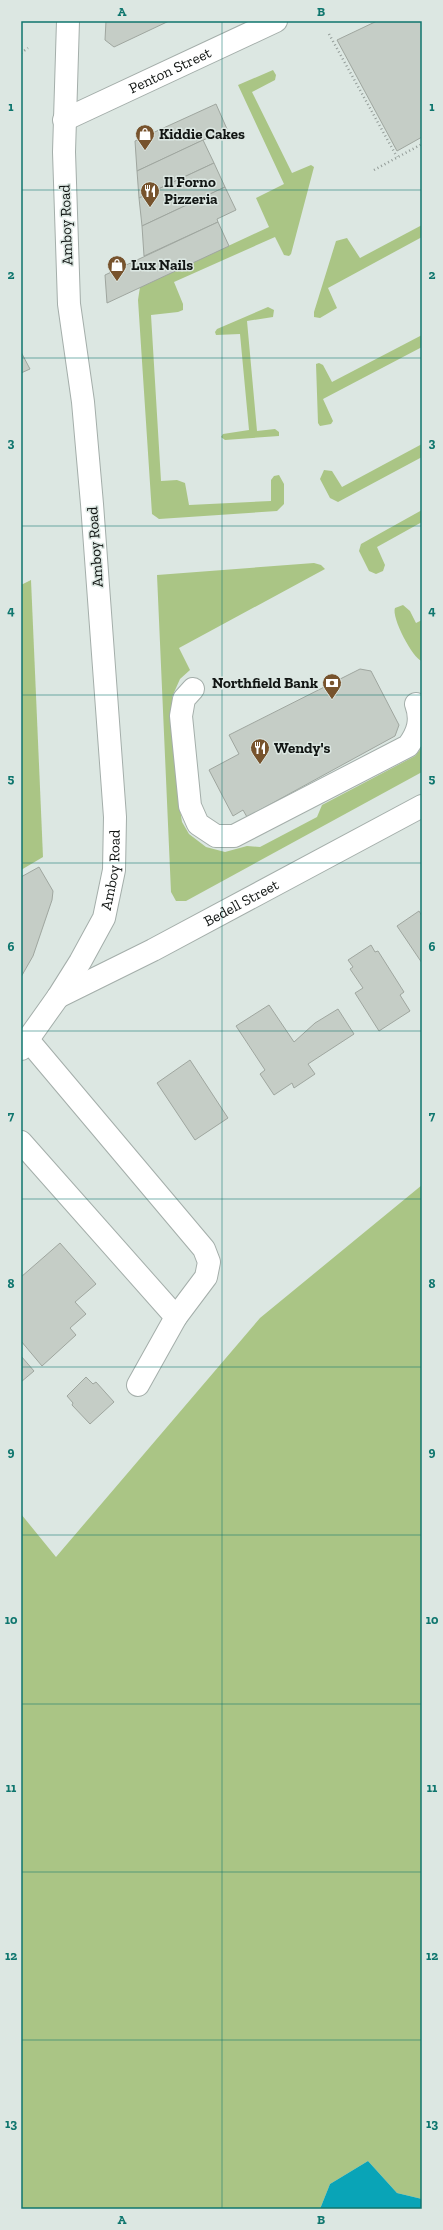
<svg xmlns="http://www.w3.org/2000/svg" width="443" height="2230" viewBox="0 0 443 2230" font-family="'Zilla Slab',serif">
<rect width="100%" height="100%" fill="#dce7e2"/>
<g fill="#aac585">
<polygon points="273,70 276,75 275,80 252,92 292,173 311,165 314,167 291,254 289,256 284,255 275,237 174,282 183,304 183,310 178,312 151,315 161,481 177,480 185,483 189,505 271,501 271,480 274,476 279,475 284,484 284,504 277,511 159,519 152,514 138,300 140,287 269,227 256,198 284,184 238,85"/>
<polygon points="422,225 422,237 328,288 337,308 320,318 314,317 314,312 336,241 347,238 360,258"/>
<polygon points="268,307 274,310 273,317 247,321 257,431 275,429 279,432 279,436 225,440 221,437 223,434 249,430 240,334 216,335 215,332 217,329"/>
<polygon points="422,335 422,347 323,399 333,421 331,424 320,426 318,423 316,364 319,363 323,365 332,382"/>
<polygon points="422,444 422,457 338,502 330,498 320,479 324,470 332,471 342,487"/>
<polygon points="422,510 422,522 377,547 385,565 383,571 376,574 369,571 359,551 361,544"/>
<polygon points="314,563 321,565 325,569 179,648 190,670 180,679 172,697 179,803 182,822 189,834 206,847 225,852 247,846 260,847 317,817 322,805 415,756 422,747 422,772 186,901 176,901 171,892 157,575"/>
<polygon points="31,580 43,857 21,870 21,585"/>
<path d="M403,605L410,611L416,623L422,620V661C413,659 391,617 395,608Z"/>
<polygon points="422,1185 422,2199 397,2193 368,2161 330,2184 320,2209 21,2209 21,1514 56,1557 260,1318"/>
</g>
<polygon fill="#09a4b7" points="368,2161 397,2193 422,2199 422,2209 320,2209 330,2184"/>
<g fill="#c5cdc6" stroke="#9fa69f">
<polygon points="106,21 169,21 114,47 105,40"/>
<polygon points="377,21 422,21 422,137 397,151 337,40"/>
<polygon points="216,104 227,129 137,171 135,141"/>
<polygon points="203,140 214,163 139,198 137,171"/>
<polygon points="214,163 225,187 142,226 139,198"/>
<polygon points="225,187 236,210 217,219 218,222 144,256 142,226"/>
<polygon points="218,222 229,246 107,303 105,275"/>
<polygon points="21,352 30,369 21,373"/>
<polygon points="360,669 371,671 399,725 395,736 247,817 243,810 233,816 209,770 239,754 229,735"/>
<polygon points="39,867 53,891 52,900 33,956 21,977 21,877"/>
<polygon points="419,911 422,916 422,963 397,926"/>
<polygon points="371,945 375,952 378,951 404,992 400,995 410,1011 379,1031 355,993 363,988 350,969 353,967 348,960"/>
<polygon points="269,1005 294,1042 315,1023 338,1009 354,1034 308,1064 315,1074 294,1088 292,1083 274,1095 260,1074 265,1070 236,1026"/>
<polygon points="190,1060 228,1118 195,1140 157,1083"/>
<polygon points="60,1243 96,1284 75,1302 86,1314 70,1328 76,1335 42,1366 21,1341 21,1277"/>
<polygon points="21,1356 34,1371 21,1382"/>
<polygon points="86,1377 93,1384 96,1382 114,1402 90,1424 72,1405 73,1403 67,1396"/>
</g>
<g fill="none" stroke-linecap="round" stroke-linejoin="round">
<defs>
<g id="minor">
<path id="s1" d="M64,120L276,21"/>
<path d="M193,689L184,699L181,716L190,806L198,824L216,836H234L408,746C418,733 422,720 416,704"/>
<path id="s2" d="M58,997L153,950L422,806"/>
<polyline points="28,1040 204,1249 209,1262 206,1277 176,1317"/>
<polyline points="21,1142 176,1317 138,1385"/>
</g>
<g id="major">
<path id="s3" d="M21,1049L58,997L80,962L104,918L114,870L115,817L92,504L83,402L69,304L64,152L68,21"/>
</g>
</defs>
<use href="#minor" stroke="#a4aeaa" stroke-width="24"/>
<use href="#major" stroke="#a4aeaa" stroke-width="24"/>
<g stroke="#929b97" stroke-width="2.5" stroke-dasharray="1 3" stroke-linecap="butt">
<polyline points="329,34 397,157"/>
<polyline points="21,53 28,48"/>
<polyline points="374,170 422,144"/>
</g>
<use href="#minor" stroke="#fff" stroke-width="22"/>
<use href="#major" stroke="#fff" stroke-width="22"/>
</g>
<path fill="none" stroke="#0f766e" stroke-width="1" stroke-opacity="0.55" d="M222,21V2209M21,190H422M21,358H422M21,526H422M21,695H422M21,863H422M21,1031H422M21,1199H422M21,1367H422M21,1535H422M21,1704H422M21,1872H422M21,2040H422"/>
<defs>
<symbol id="shop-pin" viewBox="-11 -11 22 30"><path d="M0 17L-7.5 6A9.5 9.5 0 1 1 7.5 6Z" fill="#77532d" stroke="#dce7e2"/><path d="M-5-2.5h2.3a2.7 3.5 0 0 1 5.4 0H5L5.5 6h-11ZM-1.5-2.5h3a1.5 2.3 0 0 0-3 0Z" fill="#fff"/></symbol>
<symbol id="restaurant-pin" viewBox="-11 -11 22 30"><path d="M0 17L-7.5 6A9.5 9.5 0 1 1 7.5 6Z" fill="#77532d" stroke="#dce7e2"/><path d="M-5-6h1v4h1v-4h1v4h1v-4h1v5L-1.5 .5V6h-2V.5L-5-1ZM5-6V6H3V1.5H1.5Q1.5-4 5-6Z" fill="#fff"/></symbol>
<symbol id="bank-pin" viewBox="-11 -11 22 30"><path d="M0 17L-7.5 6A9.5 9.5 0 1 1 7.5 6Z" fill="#77532d" stroke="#dce7e2"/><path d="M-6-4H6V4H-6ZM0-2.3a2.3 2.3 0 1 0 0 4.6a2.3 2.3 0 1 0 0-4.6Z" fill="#fff"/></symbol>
</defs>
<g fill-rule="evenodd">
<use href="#shop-pin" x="134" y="123" width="22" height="30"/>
<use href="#restaurant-pin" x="139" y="180" width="22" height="30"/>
<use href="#shop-pin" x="106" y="254" width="22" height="30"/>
<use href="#bank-pin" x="321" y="672" width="22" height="30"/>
<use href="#restaurant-pin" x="249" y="737" width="22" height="30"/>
</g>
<g text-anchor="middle" stroke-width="3" stroke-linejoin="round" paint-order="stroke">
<g font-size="15" fill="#111513" stroke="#dce7e2">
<text dy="5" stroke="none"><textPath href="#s1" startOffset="117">Penton Street</textPath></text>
<text transform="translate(66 225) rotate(-92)" y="5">Amboy Road</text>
<text transform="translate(95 547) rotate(-94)" y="5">Amboy Road</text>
<text dy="5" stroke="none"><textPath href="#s3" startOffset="204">Amboy Road</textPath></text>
<text dy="5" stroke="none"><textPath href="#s2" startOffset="206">Bedell Street</textPath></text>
</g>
<g font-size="15" font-weight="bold" fill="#111513" stroke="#dce7e2" text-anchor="start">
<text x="159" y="139">Kiddie Cakes</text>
<text x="164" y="187">Il Forno<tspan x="164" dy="17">Pizzeria</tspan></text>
<text x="131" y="270">Lux Nails</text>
<text x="318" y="688" text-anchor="end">Northfield Bank</text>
<text x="274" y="753">Wendy's</text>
</g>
</g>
<rect width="443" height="2230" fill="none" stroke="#dce7e2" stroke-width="44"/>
<rect x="22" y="22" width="399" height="2186" fill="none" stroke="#0f766e" stroke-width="1.5"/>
<g font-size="13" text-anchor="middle" font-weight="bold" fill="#0f766e">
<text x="122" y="16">A</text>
<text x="321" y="16">B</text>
<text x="11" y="111">1</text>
<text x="432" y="111">1</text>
<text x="11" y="279">2</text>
<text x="432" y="279">2</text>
<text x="11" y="447">3</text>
<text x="432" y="447">3</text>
<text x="11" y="615">4</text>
<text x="432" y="615">4</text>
<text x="11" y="783">5</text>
<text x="432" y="783">5</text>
<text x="11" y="951">6</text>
<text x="432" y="951">6</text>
<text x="11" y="1120">7</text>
<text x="432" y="1120">7</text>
<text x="11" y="1288">8</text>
<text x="432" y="1288">8</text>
<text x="11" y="1456">9</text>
<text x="432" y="1456">9</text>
<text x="11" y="1624">10</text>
<text x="432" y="1624">10</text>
<text x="11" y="1792">11</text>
<text x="432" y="1792">11</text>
<text x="11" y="1960">12</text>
<text x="432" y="1960">12</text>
<text x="11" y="2128">13</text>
<text x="432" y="2128">13</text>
<text x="122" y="2224">A</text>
<text x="321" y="2224">B</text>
</g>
</svg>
